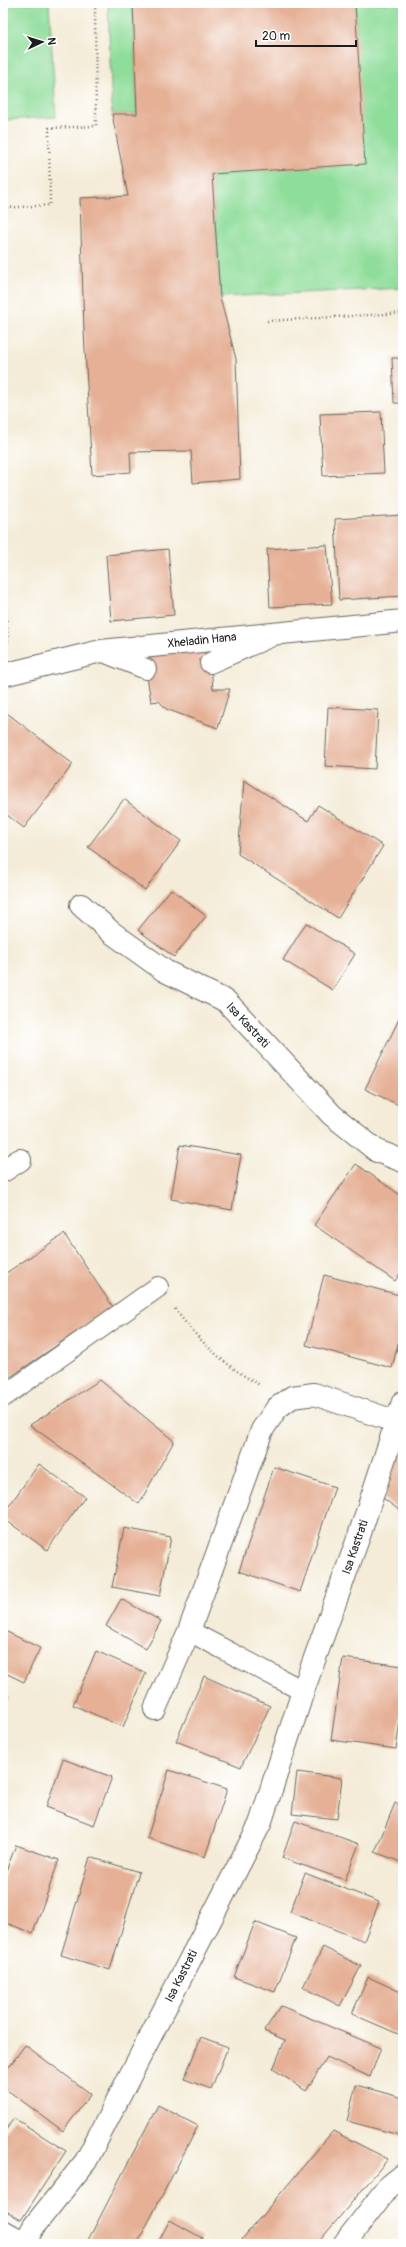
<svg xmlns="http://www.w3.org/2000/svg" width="406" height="2247" viewBox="0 0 406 2247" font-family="Pangolin,sans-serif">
<rect width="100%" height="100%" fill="#fff"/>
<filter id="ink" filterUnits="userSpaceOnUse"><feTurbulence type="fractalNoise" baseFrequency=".025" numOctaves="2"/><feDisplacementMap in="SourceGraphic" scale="8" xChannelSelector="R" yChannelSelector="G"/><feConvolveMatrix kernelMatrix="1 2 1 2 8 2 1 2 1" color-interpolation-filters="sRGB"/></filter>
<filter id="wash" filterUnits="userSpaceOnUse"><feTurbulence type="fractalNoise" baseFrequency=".012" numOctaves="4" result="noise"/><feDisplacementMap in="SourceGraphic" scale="16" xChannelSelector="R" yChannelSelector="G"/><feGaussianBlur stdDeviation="0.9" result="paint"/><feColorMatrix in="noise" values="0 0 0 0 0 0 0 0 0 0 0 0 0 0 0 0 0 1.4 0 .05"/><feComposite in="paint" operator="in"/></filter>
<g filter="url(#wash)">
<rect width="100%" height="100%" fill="#f4ecd8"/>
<g fill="#8fdd9a" stroke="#567c5b">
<polygon points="3,3 49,3 56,117 3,120"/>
<polygon points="108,3 133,3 137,114 112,114"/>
<polygon points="355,3 403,3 403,288 220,297 212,174 358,70"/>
</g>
<g id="blocks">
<g fill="#e5b095">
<polygon points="133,3 355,3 365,164 212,174 220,297 236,359 240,479 193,483 191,451 130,452 131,472 92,475 84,331 80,198 128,196 112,114 137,114"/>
<polygon points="392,358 403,358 403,403 394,403"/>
<polygon points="381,412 384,473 323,476 320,414"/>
<polygon points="403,515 403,596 339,600 335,519"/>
<polygon points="327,545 332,604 270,607 267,549"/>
<polygon points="168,549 174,615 111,621 106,555"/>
<polygon points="209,644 213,689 230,689 218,728 166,709 159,701 151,702 146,669 144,650"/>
<polygon points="328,707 378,710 375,769 325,766"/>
<polygon points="3,710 73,764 24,828 3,812"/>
<polygon points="244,780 308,821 318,805 383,846 338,918 238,854"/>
<polygon points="124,799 181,841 145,890 88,847"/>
<polygon points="3,844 7,847 3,852"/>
<polygon points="171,889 206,916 174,957 138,930"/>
<polygon points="306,923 355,954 333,990 283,960"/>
<polygon points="403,1011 403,1107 365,1089"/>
<polygon points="180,1145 241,1155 232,1210 171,1199"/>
<polygon points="356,1164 403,1197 403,1269 395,1281 314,1225"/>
<polygon points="64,1234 113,1307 3,1382 3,1275"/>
<polygon points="324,1275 403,1296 403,1323 392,1368 306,1345"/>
<polygon points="100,1380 174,1441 139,1504 30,1425"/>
<polygon points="403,1441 403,1510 399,1510 383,1498 393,1463"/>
<polygon points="39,1464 85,1497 47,1550 3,1518 3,1514"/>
<polygon points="274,1467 335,1487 300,1592 239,1571"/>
<polygon points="124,1528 171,1537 160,1596 112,1587"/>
<polygon points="121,1599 161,1621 146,1649 106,1626"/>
<polygon points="3,1630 40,1648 24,1682 3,1672"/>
<polygon points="96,1651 146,1673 123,1727 73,1705"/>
<polygon points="343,1658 403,1666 403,1700 396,1749 331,1740"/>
<polygon points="204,1676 270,1706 241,1767 176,1741"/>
<polygon points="3,1694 9,1697 3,1708"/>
<polygon points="63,1759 112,1777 94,1825 46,1807"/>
<polygon points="169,1770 227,1789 205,1857 147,1838"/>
<polygon points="297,1772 342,1778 337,1819 292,1814"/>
<polygon points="395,1803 403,1806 403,1863 375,1852"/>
<polygon points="295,1821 359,1844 345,1880 282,1858"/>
<polygon points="16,1845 59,1860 33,1933 3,1922 3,1879"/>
<polygon points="90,1857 139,1872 110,1970 61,1955"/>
<polygon points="305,1873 379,1902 364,1941 290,1912"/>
<polygon points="255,1922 296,1938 275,1992 234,1977"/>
<polygon points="323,1947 361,1966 340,2006 303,1987"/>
<polygon points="368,1977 403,1993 403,2036 352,2014"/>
<polygon points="281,2006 381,2048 370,2077 327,2057 306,2091 273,2069 285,2040 264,2031"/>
<polygon points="201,2037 228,2047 211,2089 184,2079"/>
<polygon points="25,2045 91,2094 63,2131 3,2087 3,2075"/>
<polygon points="356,2085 403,2098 403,2136 347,2121"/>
<polygon points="158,2105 198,2126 137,2244 86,2244"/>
<polygon points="14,2118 66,2151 21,2220 3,2209 3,2134"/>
<polygon points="333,2131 388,2159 317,2244 238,2244"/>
<polygon points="170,2220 202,2238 199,2244 157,2244"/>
</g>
</g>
</g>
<g filter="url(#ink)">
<use href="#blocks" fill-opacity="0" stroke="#68655e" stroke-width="1"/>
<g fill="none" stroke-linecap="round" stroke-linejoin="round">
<defs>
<g id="service">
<polyline points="101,651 146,669"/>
<polyline points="210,663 270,637"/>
<polyline points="3,1397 158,1287"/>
<polyline points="189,1631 303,1691"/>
</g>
<g id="minor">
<polyline points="81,905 111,932 165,971 226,1001 332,1115 377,1151 403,1161"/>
<polyline points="3,1171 20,1160"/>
<polyline points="155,1709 189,1631 262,1430 277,1408 292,1397 314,1394 397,1422"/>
<polyline points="3,2231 24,2243"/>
</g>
<g id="tertiary">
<polyline points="3,675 101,651 403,621"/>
<polyline points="24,2244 34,2226 86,2161 260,1824 303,1691 359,1536 403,1402"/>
<polyline points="344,2244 388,2187 403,2175"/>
</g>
</defs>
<use href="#service" stroke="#68655e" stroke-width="22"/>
<use href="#minor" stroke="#68655e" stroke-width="24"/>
<use href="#tertiary" stroke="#68655e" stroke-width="24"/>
<g stroke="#68655e" stroke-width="2.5" stroke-dasharray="1 3" stroke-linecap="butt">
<polyline points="3,208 50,205 49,128 96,126 95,3"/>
<polyline points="267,321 403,313"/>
<polyline points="3,560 8,644"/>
<path d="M175,1309C198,1340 226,1367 260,1385"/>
</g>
<use href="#service" stroke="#fff" stroke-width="20"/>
<use href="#minor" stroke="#fff" stroke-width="22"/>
<use href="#tertiary" stroke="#fff" stroke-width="22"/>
</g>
</g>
<g text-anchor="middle" stroke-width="3.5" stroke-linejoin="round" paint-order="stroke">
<g font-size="12" fill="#1c1c1c" stroke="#fff">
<text transform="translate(202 640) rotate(-6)" y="4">Xheladin Hana</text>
<text transform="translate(248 1025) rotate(47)" y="4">Isa Kastrati</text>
<text transform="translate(355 1547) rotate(-71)" y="4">Isa Kastrati</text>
<text transform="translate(181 1976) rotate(-63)" y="4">Isa Kastrati</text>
</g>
</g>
<rect width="406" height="2247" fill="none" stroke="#fff" stroke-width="16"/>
<g transform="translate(42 42) rotate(86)" stroke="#ffffff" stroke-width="3" paint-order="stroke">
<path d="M0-3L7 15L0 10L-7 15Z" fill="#1c1c1c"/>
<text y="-6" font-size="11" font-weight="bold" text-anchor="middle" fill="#1c1c1c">N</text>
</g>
<path d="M256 40v6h100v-6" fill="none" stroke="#1c1c1c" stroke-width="2"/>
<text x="262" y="40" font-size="12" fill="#1c1c1c" stroke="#ffffff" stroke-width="3" paint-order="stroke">20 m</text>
</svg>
